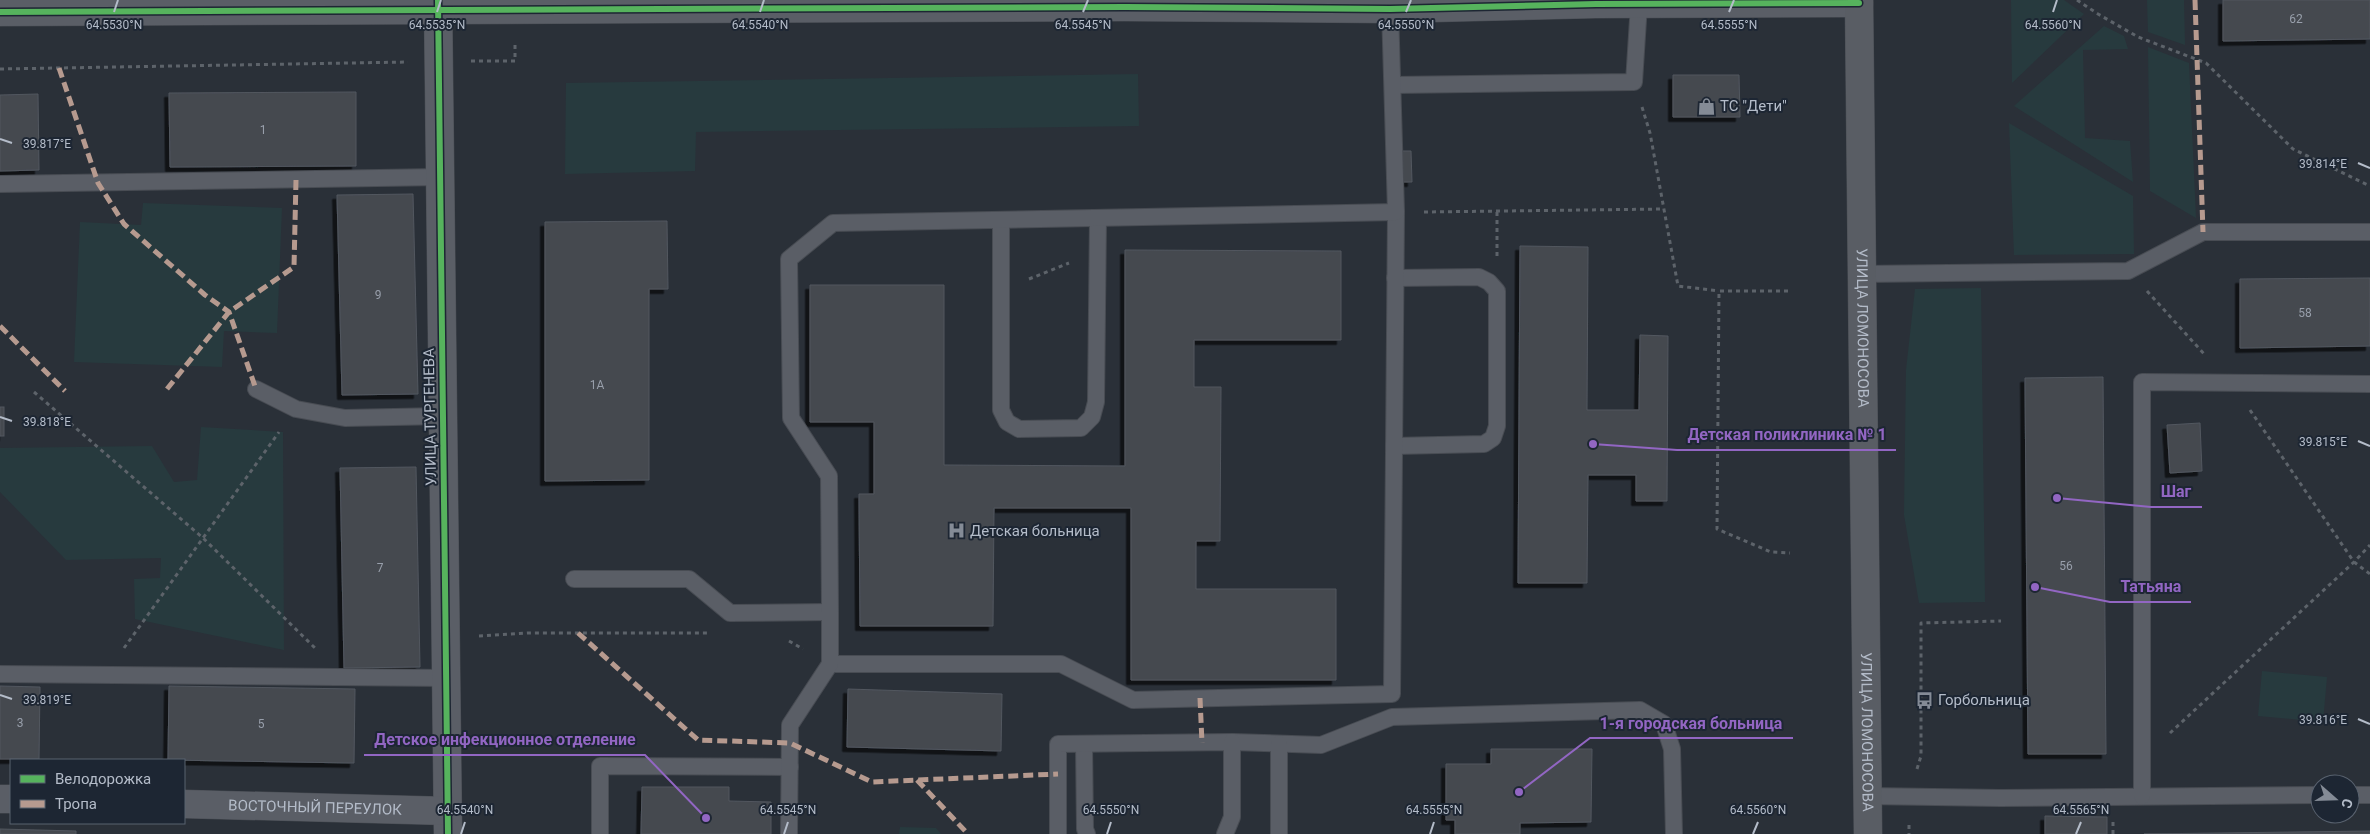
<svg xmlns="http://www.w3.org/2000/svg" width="2370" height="834" viewBox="0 0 2370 834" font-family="Roboto,sans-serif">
<defs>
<filter id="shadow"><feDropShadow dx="-4.5" dy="4.5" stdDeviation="0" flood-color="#0009"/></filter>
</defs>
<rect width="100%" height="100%" fill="#2a3038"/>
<g fill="#273a3e">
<polygon points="2011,0 2064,0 2084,14 2012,83"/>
<polygon points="2147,0 2184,0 2185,45 2148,32"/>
<polygon points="2104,26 2124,36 2128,49 2083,50 2085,138 2130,141 2133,182 2014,106"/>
<polygon points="2148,47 2189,63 2196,218 2150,191"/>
<polygon points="1138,74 1139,126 696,132 695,171 565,174 566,83"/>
<polygon points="2009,123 2133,196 2134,254 2014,255"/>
<polygon points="143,203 282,208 277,333 224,331 222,367 74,362 80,222 141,225"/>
<polygon points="1981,288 1985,602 1919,603 1904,515 1906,370 1915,289"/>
<polygon points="201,427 283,432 284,650 135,619 134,579 160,578 161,558 66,560 0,492 0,448 152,446 174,482 197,480"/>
<polygon points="2262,671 2327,677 2323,722 2258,716"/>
<polygon points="900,827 936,828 941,834 899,834"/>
</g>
<g fill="#444950" stroke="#52575f" filter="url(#shadow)">
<polygon points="2223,0 2370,0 2370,39 2223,41"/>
<polygon points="1673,75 1739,75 1740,117 1673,117"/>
<polygon points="356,92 356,166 170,167 169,93"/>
<polygon points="38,94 39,170 0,171 0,95"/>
<polygon points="1401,151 1411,151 1412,182 1401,182"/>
<polygon points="413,194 418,394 342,395 337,195"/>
<polygon points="667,221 668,289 649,289 649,480 545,481 545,222"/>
<polygon points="1520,246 1588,247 1587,410 1639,410 1640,335 1668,336 1667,501 1636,501 1636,475 1588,475 1587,583 1518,583"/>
<polygon points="1125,250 1341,251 1341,340 1194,340 1194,387 1221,387 1220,541 1196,541 1196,589 1336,589 1336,680 1131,680 1131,508 994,508 993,626 860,626 859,494 874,494 874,422 810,422 810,285 944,285 944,465 1125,466"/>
<polygon points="2370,278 2370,346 2240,348 2240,279"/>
<polygon points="2103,377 2106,754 2028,754 2025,378"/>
<rect x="0" y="407" width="4" height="29"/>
<polygon points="2200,423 2202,471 2170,473 2167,425"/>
<polygon points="416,467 420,667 344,668 340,468"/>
<polygon points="0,686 40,687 39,759 0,759"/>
<polygon points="169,686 355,689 354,763 168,760"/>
<polygon points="848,689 1002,694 1001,751 847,747"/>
<polygon points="1491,749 1592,749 1591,822 1520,823 1520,834 1455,834 1455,820 1446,820 1446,764 1491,764"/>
<polygon points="642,787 729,787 729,801 771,802 771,834 641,834"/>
<polygon points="2045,816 2107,817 2107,834 2045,834"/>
<polygon points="0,829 76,831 76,834 0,834"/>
<polygon points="2370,831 2370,834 2144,834"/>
</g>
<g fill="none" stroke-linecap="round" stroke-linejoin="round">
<defs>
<g id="lane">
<polyline points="1393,85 1634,82 1639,4"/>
<polyline points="0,184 440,177"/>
<polyline points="1001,220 1001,410 1007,422 1019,429 1081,428 1092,417 1096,402 1098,218"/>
<polyline points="1862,274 2128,271 2203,232 2370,232"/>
<polyline points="256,389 296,409 345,418 443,416"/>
<polyline points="1394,446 1484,444 1493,438 1497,426 1497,291 1489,282 1479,277 1395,278"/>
<polyline points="574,579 689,579 730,613 830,612"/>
<polyline points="830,664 1061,664 1133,700 1392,694 1396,212"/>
<polyline points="0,674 446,678"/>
<polyline points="1084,744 1085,829 1087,834"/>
<polyline points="2350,795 2370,795"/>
<polyline points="1868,796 2000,798 2320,795"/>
<polyline points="2142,796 2142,382 2370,384"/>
<polyline points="600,834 600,766 790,767"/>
<polyline points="789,834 790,725 830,664 830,612 829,476 791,418 789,259 833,223 1396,212 1390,9"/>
<polyline points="1058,834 1058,744 1232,742 1321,745 1392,717 1640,710 1664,724 1672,749 1674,834"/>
<polyline points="1225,834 1232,817 1232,742"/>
<polyline points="1279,834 1279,744"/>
</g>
<g id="street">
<polyline points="438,0 448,834"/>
<polyline points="0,12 1125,7 1390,9 1596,4 1859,3"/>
<polyline points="0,799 11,799"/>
<path id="s1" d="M184,804L448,811"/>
</g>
<g id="secondary">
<path id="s2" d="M1859,0L1868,834"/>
</g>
</defs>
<use href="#lane" stroke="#484c53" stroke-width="18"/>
<use href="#street" stroke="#484c53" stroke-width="29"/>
<use href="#secondary" stroke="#484c53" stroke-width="29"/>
<g stroke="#5d636a" stroke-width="3" stroke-dasharray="4 4" stroke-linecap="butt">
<polyline points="2077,0 2098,14 2138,37 2206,63 2293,149 2370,186"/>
<polyline points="471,61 515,61 515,42"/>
<polyline points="0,69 408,62"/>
<polyline points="1642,107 1650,133 1678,286 1719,291"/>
<polyline points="1424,212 1664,209"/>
<polyline points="1497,256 1497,211"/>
<polyline points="1029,279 1069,263"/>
<polyline points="1788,291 1719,291 1717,529 1771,552 1790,553"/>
<polyline points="2147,291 2205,355"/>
<polyline points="34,392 203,538 316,649"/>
<polyline points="2250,410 2354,562 2370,574"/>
<polyline points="479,636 528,633 710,633"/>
<polyline points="789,641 803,649"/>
<polyline points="124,648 279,432"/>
<polyline points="2170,733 2354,562 2370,545"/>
<polyline points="1917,769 1921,756 1921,623 2001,621"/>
<polyline points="2113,822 2113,834"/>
<polyline points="1909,825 1909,834"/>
</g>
<use href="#lane" stroke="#5a5e66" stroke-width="16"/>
<use href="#street" stroke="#5a5e66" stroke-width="28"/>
<use href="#secondary" stroke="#595d64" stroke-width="28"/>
<g stroke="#b69a8f" stroke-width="5" stroke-dasharray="10 5" stroke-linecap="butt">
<polyline points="2195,0 2203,232"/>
<polyline points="59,68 98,183 124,224 205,295 229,312 256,389"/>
<polyline points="0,326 65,391"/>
<polyline points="167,389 229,312 294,267 296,180"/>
<polyline points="578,633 698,740 790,743 872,782 1058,774"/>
<polyline points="1200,698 1202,743"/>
<polyline points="917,780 968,834"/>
</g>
<defs>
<g id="cycleway">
<polyline points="438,0 448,834"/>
<polyline points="0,12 1125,7 1390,9 1596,4 1859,3"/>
</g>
</defs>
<use href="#cycleway" stroke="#1d2633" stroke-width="9"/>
<use href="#cycleway" stroke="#56b35d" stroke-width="6"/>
</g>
<path fill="none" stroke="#b4bcc9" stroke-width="2" d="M114,12L118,0M437,12L441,0M760,12L764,0M1083,12L1088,0M1406,12L1411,0M1729,12L1734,0M2053,12L2057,0M0,139L12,143M2358,163L2370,168M0,417L12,421M2358,441L2370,446M0,695L12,699M2358,719L2370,724M461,834L465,822M784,834L788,822M1107,834L1111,822M1430,834L1434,822M1753,834L1758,822M2076,834L2081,822"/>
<defs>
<symbol id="shop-bare" viewBox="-9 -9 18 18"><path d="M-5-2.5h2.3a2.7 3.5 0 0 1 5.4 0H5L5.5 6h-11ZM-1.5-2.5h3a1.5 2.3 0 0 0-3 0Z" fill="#848b96" stroke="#1d2633" stroke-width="2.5" paint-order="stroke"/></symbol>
<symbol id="hospital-bare" viewBox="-9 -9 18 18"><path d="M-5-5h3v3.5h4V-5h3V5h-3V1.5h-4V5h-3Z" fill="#848b96" stroke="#1d2633" stroke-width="2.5" paint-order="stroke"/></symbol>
<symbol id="bus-bare" viewBox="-9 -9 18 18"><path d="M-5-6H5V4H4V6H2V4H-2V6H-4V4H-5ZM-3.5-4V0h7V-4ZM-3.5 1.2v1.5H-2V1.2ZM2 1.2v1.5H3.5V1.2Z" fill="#848b96" stroke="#1d2633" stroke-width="2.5" paint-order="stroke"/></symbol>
</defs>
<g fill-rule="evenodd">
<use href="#shop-bare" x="1694" y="94" width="25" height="25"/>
<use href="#hospital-bare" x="944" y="518" width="25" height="25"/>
<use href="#bus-bare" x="1912" y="688" width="25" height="25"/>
</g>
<g text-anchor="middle" stroke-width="4" stroke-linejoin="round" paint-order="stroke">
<g font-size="12" fill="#989fab">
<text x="2296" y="23">62</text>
<text x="263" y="134">1</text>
<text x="378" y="299">9</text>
<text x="2305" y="317">58</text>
<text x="597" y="389">1А</text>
<text x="2066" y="570">56</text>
<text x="380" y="572">7</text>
<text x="20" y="727">3</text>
<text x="261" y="728">5</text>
</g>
<g font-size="15" fill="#b4bcc9" stroke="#1d2633" text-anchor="start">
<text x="1720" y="111">ТС "Дети"</text>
<text x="970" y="536">Детская больница</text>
<text x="1938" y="705">Горбольница</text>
</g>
<g font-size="15" fill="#b4bcc9" stroke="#1d2633">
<text dy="5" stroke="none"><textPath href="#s2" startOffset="328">УЛИЦА ЛОМОНОСОВА</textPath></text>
<text transform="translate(430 417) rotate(-91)" y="5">УЛИЦА ТУРГЕНЕВА</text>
<text dy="5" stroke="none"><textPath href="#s2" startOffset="732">УЛИЦА ЛОМОНОСОВА</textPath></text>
<text dy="5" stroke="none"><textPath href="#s1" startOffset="131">ВОСТОЧНЫЙ ПЕРЕУЛОК</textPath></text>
</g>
</g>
<g font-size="12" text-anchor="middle" fill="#b4bcc9" stroke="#1d2633" stroke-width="4" stroke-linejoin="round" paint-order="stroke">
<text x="114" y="29">64.5530°N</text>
<text x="437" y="29">64.5535°N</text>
<text x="760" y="29">64.5540°N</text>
<text x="1083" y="29">64.5545°N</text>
<text x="1406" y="29">64.5550°N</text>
<text x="1729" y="29">64.5555°N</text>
<text x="2053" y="29">64.5560°N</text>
<text x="47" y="148">39.817°E</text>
<text x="2323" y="168">39.814°E</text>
<text x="47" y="426">39.818°E</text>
<text x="2323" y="446">39.815°E</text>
<text x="47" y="704">39.819°E</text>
<text x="2323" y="724">39.816°E</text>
<text x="465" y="814">64.5540°N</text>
<text x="788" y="814">64.5545°N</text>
<text x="1111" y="814">64.5550°N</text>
<text x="1434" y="814">64.5555°N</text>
<text x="1758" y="814">64.5560°N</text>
<text x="2081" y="814">64.5565°N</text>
</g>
<path fill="none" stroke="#9266c3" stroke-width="2" d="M1593 444L1677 450H1896M2057 498L2151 507H2202M2035 587L2110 602H2191M1519 792L1590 738H1793M706 818L645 755H364"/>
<g fill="#9266c3" stroke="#1d2633" stroke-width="2">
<circle cx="1593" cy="444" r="5"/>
<circle cx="2057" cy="498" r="5"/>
<circle cx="2035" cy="587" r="5"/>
<circle cx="1519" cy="792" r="5"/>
<circle cx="706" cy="818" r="5"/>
</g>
<g font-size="16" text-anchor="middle" font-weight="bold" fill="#9266c3" stroke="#1d2633" stroke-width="4" stroke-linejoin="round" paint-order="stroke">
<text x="1787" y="440">Детская поликлиника № 1</text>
<text x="2176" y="497">Шаг</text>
<text x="2151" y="592">Татьяна</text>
<text x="1691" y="729">1-я городская больница</text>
<text x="505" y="745">Детское инфекционное отделение</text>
</g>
<rect x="10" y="759" width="175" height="65" fill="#1d2633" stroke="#59626f"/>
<rect x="20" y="775" width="25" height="8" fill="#56b35d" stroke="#59626f"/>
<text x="55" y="784" font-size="15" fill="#b4bcc9">Велодорожка</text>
<rect x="20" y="800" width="25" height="8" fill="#b69a8f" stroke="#59626f"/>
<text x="55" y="809" font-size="15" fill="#b4bcc9">Тропа</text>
<g transform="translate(2335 799) rotate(110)"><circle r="24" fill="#1d2633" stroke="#59626f"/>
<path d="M0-4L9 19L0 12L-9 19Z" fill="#848b96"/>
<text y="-8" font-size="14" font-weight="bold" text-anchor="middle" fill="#b4bcc9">С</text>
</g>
</svg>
